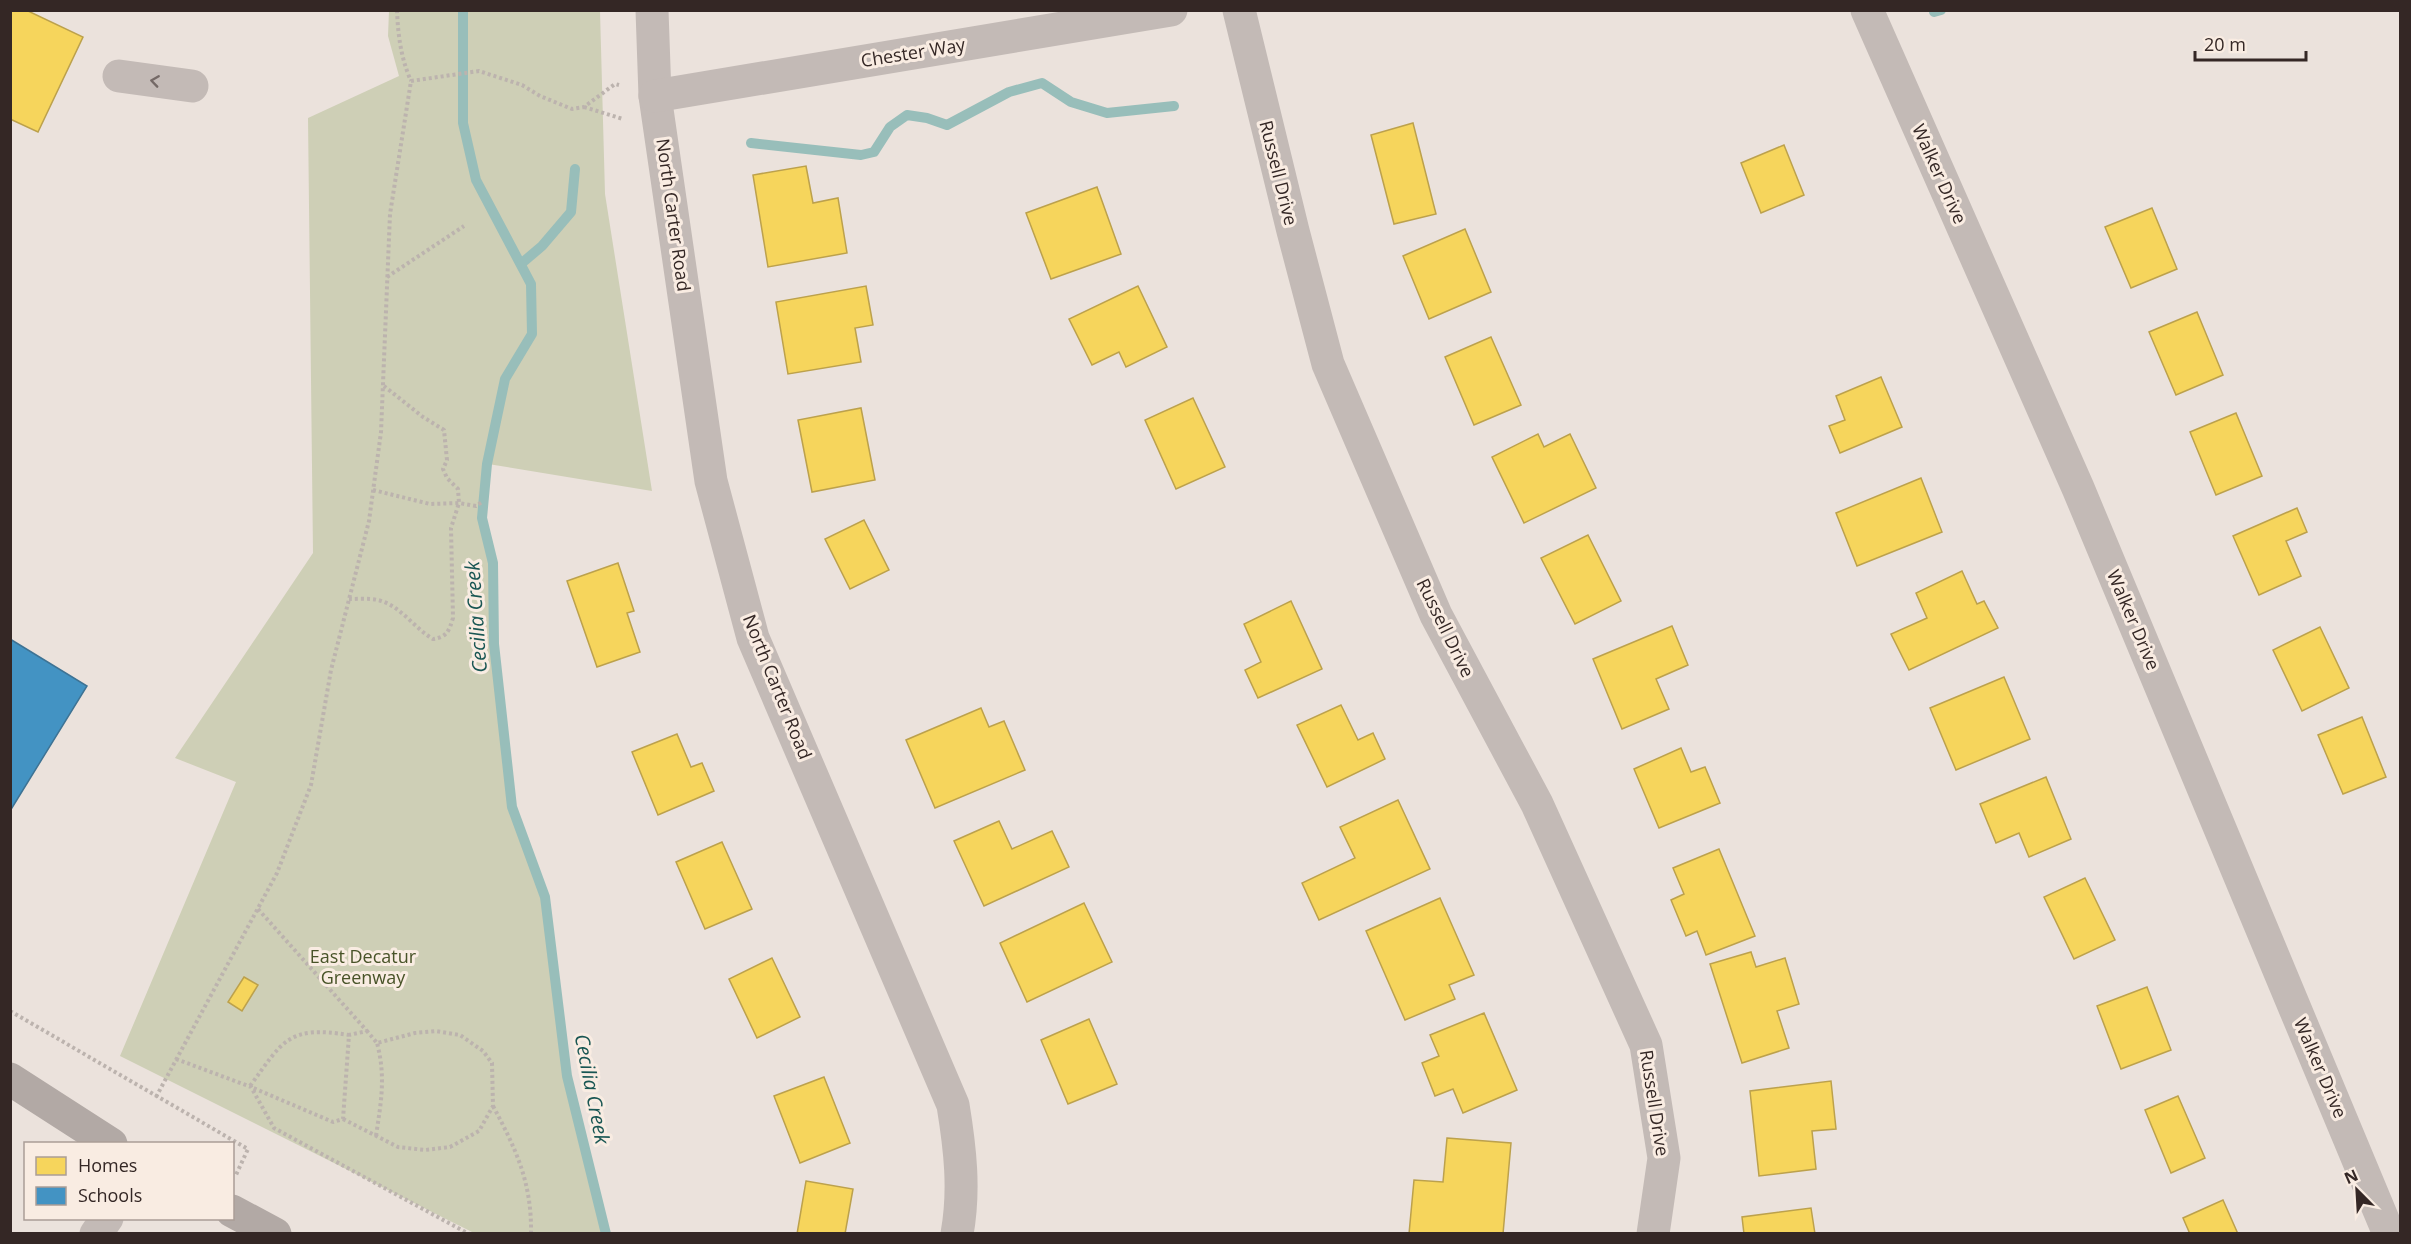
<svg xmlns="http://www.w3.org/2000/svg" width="2411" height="1244" viewBox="0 0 2411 1244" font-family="'Open Sans',sans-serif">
<rect width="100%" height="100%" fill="#ebe2dc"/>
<polygon fill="#cecfb6" points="389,11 600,11 605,194 652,491 488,464 482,518 493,563 496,595 494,644 512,807 545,897 567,1076 606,1233 474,1233 120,1056 236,782 175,758 313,553 308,118 399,76 388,36"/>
<g fill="#f6d55c" stroke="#bca14c" stroke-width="1.5">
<polygon points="10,10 26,10 83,37 38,132 10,119"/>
<polygon points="1413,123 1436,214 1394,224 1371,135"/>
<polygon points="1784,145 1804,195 1761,213 1741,163"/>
<polygon points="806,166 813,203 838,198 847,253 768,267 753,175"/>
<polygon points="1097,187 1121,254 1051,279 1026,213"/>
<polygon points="2152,208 2177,269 2131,288 2105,227"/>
<polygon points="1465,229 1491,292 1429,319 1403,256"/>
<polygon points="866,286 873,325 855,328 861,362 788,374 776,302"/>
<polygon points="1138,286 1167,347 1126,367 1119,352 1092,365 1069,319"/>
<polygon points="2197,312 2223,375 2176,395 2149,332"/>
<polygon points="1491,337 1521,405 1474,425 1445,357"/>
<polygon points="1881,377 1902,427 1840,453 1829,426 1845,420 1836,396"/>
<polygon points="1193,398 1225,467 1176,489 1145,420"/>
<polygon points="861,408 875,480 812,492 798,420"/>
<polygon points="2236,413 2262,476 2216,495 2190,432"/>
<polygon points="1538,434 1544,447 1570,434 1596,488 1524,523 1492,457"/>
<polygon points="1921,478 1942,532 1857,566 1836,513"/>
<polygon points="2297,508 2307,532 2286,541 2301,576 2259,595 2233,536"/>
<polygon points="864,520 889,570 850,589 825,539"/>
<polygon points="1588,535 1621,601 1575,624 1541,558"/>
<polygon points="618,563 634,611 627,613 640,652 597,667 567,581"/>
<polygon points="1962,571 1977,604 1984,601 1998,628 1909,670 1891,634 1927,618 1916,593"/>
<polygon points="1291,601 1322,669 1258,698 1245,670 1261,662 1244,624"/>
<polygon points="1672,626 1688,665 1656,679 1669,709 1622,729 1593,659"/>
<polygon points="2320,627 2349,688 2302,711 2273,650"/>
<polygon points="2004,677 2030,739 1956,770 1930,708"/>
<polygon points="1341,705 1358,740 1373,733 1385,759 1327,787 1297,725"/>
<polygon points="981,708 989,727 1004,721 1025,770 935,808 906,740"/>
<polygon points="2362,717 2386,777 2343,794 2318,735"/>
<polygon points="677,734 691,767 702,763 714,791 658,815 632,752"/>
<polygon points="1681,748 1691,772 1705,767 1720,803 1659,828 1634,769"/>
<polygon points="2046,777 2071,839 2029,857 2019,833 1996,843 1980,804"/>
<polygon points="1398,800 1430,869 1319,920 1302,883 1355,858 1340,827"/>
<polygon points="999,821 1012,849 1052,831 1069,867 984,906 954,841"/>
<polygon points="722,842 752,909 705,929 676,862"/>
<polygon points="1719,849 1755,936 1706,955 1697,931 1686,936 1671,900 1684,894 1673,868"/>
<polygon points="2085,878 2115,940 2074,959 2044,897"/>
<polygon points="1440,898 1474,975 1449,985 1455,999 1405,1020 1366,931"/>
<polygon points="1084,903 1112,962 1027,1002 1000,943"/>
<polygon points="1751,952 1756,967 1785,958 1799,1004 1777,1011 1789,1048 1742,1063 1710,964"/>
<polygon points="772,958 800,1017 757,1038 729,979"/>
<polygon points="244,977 258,985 242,1011 228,1002"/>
<polygon points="2147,987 2171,1050 2121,1069 2097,1006"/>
<polygon points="1484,1013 1517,1090 1463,1113 1453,1089 1435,1096 1422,1063 1439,1056 1430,1035"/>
<polygon points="1089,1019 1117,1084 1068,1104 1041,1040"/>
<polygon points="824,1077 850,1143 800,1163 774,1096"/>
<polygon points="1831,1081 1836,1129 1812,1131 1816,1169 1759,1176 1750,1091"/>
<polygon points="2178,1096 2205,1158 2171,1173 2145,1110"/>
<polygon points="1447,1138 1511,1143 1503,1234 1409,1234 1414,1180 1443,1182"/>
<polygon points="806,1181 853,1189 845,1234 797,1234"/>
<polygon points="2223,1200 2238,1234 2190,1234 2183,1218"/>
<polygon points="1811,1208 1815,1234 1744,1234 1742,1217"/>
</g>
<polygon fill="#4393c3" stroke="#3e7394" stroke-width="1.5" points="10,639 87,686 10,811"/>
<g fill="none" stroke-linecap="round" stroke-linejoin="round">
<g stroke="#98beba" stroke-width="10">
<polyline points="463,10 463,123 476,180 531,284 532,334 505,379 487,464 482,518 493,563 494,644 512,807 545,897 567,1076 606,1234"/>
<polyline points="1934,12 1941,10"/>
<polyline points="751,143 861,155 874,152 890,127 907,115 927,118 947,125 1009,92 1042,83 1071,102 1107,113 1174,106"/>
<polyline points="522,263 542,246 571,212 575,169"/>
</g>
<g stroke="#bcb3ae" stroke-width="4" stroke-dasharray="3 3" stroke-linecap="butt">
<path d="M397,10C398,36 401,58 411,81"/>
<polyline points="584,107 623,119"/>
<polyline points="387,277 464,226"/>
<polyline points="373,490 430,504 459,503 476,506 482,502"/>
<path d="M349,599C358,599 369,598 378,600C400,605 414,628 433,639C447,637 449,631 453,618L451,528L459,503L458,489L447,478L443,469L447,460L444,430L423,417L384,386"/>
<polyline points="258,909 367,1031 349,1035"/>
<polyline points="10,1011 248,1149 235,1177"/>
<polyline points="176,1059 251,1087 274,1128 469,1234"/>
<path d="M250,1086C283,1041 288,1025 349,1035L343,1119L333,1122L251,1087"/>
<polyline points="156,1097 277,873 311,785 331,670 369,521 381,432 390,214 411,81 479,71 522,85 540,96 572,109 584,107 615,84 619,85"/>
<path d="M493,1106C516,1149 532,1183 531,1234"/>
<polyline points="343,1119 398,1147 425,1150 450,1147 479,1131 493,1106 492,1063 483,1051 460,1035 436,1031 415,1033 377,1043 367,1031"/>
<path d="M376,1136C381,1102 386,1077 377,1043"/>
</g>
<g stroke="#c3bab6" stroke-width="33">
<path d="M652,10L655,96L711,481L753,638L953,1105C960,1148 965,1190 957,1234"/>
<polyline points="1239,10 1293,231 1328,364 1436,615 1537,804 1646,1045 1664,1158 1653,1234"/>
<polyline points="1867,10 2078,488 2389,1234"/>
<polyline points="119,76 192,86"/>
<polyline points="655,96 1171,10"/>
<polyline points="96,1234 107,1218"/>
</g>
<g stroke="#b2a9a5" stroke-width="33">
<polyline points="10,1079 111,1144"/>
<polyline points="232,1211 275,1234"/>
</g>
</g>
<defs><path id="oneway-chevron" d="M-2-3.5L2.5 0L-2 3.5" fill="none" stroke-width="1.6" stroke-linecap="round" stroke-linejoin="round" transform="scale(1.5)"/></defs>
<use stroke="#746966" href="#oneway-chevron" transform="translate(155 81) rotate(-172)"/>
<g text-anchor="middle" stroke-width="6" stroke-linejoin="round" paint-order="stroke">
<g font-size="18" fill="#342725" stroke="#f9ece2">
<text transform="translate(913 53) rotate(-9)" y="6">Chester Way</text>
<text transform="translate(1278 173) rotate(76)" y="6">Russell Drive</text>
<text transform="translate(1939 174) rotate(66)" y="6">Walker Drive</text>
<text transform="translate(673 215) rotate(82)" y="6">North Carter Road</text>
<text transform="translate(2133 620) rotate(67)" y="6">Walker Drive</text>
<text transform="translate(1445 628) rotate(64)" y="6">Russell Drive</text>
<text transform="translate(777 687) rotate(68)" y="6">North Carter Road</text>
<text transform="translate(2320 1068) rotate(67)" y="6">Walker Drive</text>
<text transform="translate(1654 1103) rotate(81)" y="6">Russell Drive</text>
</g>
<g font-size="18" fill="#485328" stroke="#f9ece2">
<text x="363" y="963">East Decatur<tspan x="363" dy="21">Greenway</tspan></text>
</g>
<g font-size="20" font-style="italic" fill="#195653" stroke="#f9ece2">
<text transform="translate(476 617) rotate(-94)" y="7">Cecilia Creek</text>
<text transform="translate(592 1089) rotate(79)" y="7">Cecilia Creek</text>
</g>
</g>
<rect width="2411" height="1244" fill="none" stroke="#342725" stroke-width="24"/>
<rect x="24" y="1142" width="210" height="78" fill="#f9ece2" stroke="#aa9d96" stroke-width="1.5"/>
<rect x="36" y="1157" width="30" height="18" fill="#f6d55c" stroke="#aa9d96" stroke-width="1.5"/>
<text x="78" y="1172" font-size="18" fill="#342725">Homes</text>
<rect x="36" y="1187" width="30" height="18" fill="#4393c3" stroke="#aa9d96" stroke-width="1.5"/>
<text x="78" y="1202" font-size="18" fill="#342725">Schools</text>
<g transform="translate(2357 1190) rotate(336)" stroke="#f9ece2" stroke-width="4.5" paint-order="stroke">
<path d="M0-4.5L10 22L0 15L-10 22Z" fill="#342725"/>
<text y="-9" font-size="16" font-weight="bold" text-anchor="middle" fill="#342725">N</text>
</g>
<path d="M2195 51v9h111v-9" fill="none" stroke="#342725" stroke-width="3"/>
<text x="2204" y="51" font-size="18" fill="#342725" stroke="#f9ece2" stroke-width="4.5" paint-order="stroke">20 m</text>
</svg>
